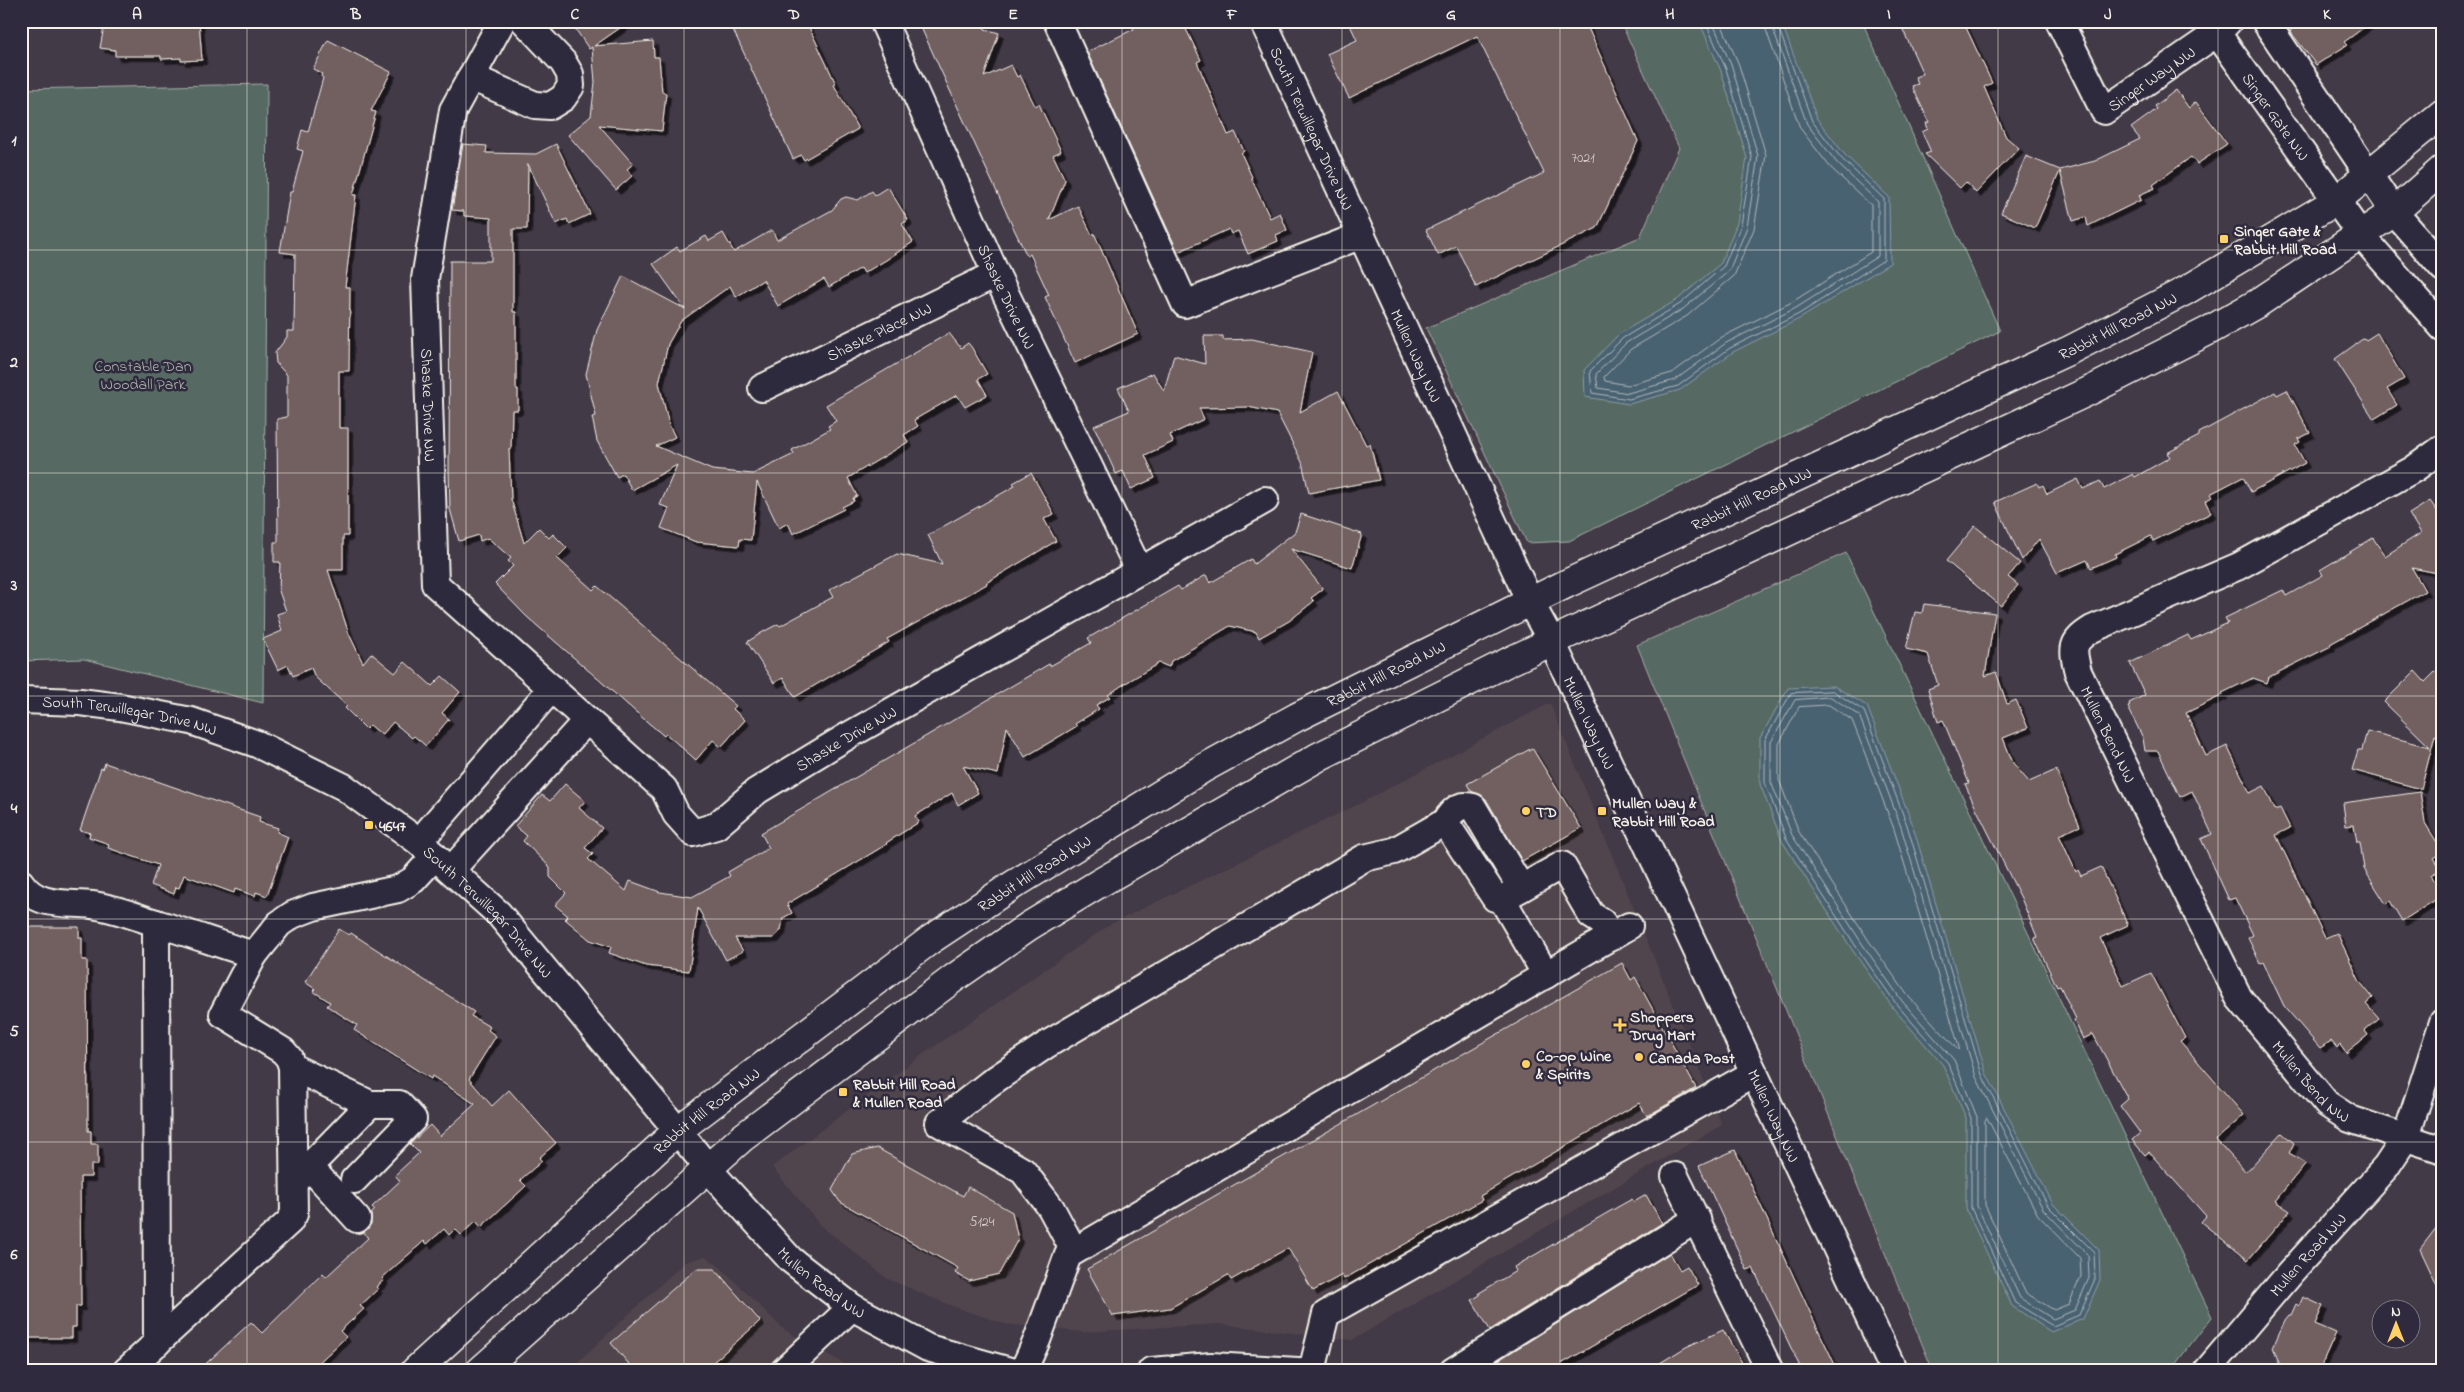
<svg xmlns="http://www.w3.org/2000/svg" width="2464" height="1392" viewBox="0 0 2464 1392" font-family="'Indie Flower',sans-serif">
<defs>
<filter id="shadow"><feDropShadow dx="4.5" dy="4.5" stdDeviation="0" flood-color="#0009"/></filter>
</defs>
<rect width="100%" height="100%" fill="#433a47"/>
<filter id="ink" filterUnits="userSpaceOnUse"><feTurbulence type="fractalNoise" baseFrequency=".02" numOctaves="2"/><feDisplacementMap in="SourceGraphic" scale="10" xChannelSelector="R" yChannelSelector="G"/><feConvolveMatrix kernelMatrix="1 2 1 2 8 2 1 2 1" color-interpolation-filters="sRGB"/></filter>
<g filter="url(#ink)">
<g fill="#51454e">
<polygon points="1550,703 1722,1125 1352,1340 1219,1324 1082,1332 1005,1324 952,1306 888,1279 820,1225 772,1167 915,1060 1111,924 1361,803"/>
<polygon points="705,1256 719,1266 783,1329 857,1371 568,1371 685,1262"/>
</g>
<g fill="#566a64" stroke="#a5aea6">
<polygon points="1620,21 1862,21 2000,331 1569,541 1527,543 1426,328 1640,237 1679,148"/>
<polygon points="267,84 263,703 84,659 21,661 21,89"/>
<polygon points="1846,553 2212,1317 2170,1371 1933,1371 1637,645"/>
</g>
<g fill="#4a6272" stroke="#8e9ba1">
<polygon points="1699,21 1781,21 1817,119 1845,155 1889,197 1890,263 1801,318 1733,352 1680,390 1629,404 1585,397 1584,370 1619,334 1677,300 1721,263 1737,223 1747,158 1721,71"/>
<polygon points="1834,686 1867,706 1912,823 1986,1073 2053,1204 2099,1250 2100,1280 2083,1319 2051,1332 2012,1306 1966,1209 1966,1118 1943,1065 1893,1008 1853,951 1782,841 1760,784 1760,738 1788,688"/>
</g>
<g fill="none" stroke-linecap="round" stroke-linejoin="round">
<g stroke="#b0b8b9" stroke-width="1">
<polyline points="1705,21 1726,69 1752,157 1741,225 1724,266 1680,304 1623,338 1590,371 1592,393 1629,399 1678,386 1730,348 1799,314 1884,260 1884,199 1841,158 1812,121 1776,21"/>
<polyline points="1712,21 1732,67 1758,156 1747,227 1729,271 1683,309 1626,343 1596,374 1598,388 1628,393 1675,380 1726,343 1796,308 1878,256 1878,202 1837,163 1807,124 1770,21"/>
<polyline points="1720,21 1739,65 1766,155 1754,229 1734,276 1687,316 1631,349 1604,377 1605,381 1628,385 1672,373 1722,337 1792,302 1871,252 1871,205 1830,167 1800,128 1763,21"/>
<polygon points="1833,691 1864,711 1907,825 1982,1075 2048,1206 2094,1252 2095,1279 2079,1315 2053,1326 2015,1303 1971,1208 1971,1118 1948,1063 1897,1005 1857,948 1786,838 1765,783 1765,740 1791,693"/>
<polygon points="1831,697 1859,715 1901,827 1976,1077 2043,1209 2088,1255 2089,1278 2075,1310 2053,1319 2020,1298 1977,1206 1977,1117 1954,1060 1902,1001 1863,945 1792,835 1771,782 1771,742 1795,700"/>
<polygon points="1829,705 1852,720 1894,829 1959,1047 1958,1050 1908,996 1869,941 1799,832 1779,780 1779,744 1799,707"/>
<polygon points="1987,1118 2038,1215 2080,1258 2081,1276 2069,1304 2054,1310 2026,1293 1985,1205 1985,1121"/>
</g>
</g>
<g fill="#725f5f" stroke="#f4f1e8" filter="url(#shadow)">
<polygon points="105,21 199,21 202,60 181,61 181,58 161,59 161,56 115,56 115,50 100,48"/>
<polygon points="570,21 630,21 594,46 653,41 654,57 659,57 662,92 666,93 662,131 599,125 633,164 627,169 632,176 616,190 568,135 591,116 595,82 592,47 589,49"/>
<polygon points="729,21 806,21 836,84 834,85 858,129 804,160 801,155 793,159"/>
<polygon points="918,21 982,21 985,29 999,33 984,77 1011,65 1017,77 1020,75 1035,106 1039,104 1061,151 1053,155 1065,180 1049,220 1078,206 1092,235 1094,233 1138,334 1075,363 1045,297 1049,295 1030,254 1027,256 1013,227"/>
<polygon points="1130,21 1182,21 1201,60 1197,62 1228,135 1235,132 1244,151 1241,153 1252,177 1251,178 1270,218 1280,213 1287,230 1276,235 1278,241 1248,254 1238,231 1231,234 1229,229 1178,252 1087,52 1134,29"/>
<polygon points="1348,21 1585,21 1638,141 1597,228 1476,287 1456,246 1438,255 1426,230 1544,173 1477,36 1349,98 1327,54 1357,40"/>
<polygon points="1899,21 1963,21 1992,83 1984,87 2006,137 2019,148 1976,193 1966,182 1960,188 1925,154 1931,152 1922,132 1928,129 1926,123 1929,122 1912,86 1918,84 1915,77 1923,74"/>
<polygon points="2303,21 2373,21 2344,42 2347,45 2316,65 2290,31"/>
<polygon points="328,40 391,72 371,111 376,112 353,195 356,195 345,287 350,287 349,371 339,371 339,428 348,428 348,536 343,536 343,570 328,570 349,634 363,663 371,653 395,673 405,662 432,686 442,676 460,692 442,713 449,719 426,746 414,736 412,738 393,722 382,735 370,725 366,729 345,708 347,706 315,677 311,668 293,676 288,665 278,670 263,639 282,631 277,614 286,611 279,591 280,562 274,562 274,542 278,542 277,419 287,417 287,375 276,363 275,353 287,337 287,331 294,331 295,254 280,252 290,192 292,192 303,151 297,149 302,130 308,132 323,78 321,76 322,74 313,69"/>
<polygon points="2176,90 2189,108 2196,102 2227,144 2197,164 2191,157 2153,185 2155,188 2139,195 2141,200 2088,226 2086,217 2073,221 2060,171 2035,228 2001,213 2026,156 2060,170 2095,161 2140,139 2131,128 2157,109 2155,106"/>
<polygon points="463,144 487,146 486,153 536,154 556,144 590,214 569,224 567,219 556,224 528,164 527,229 513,229 513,312 516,312 516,389 518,389 518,410 512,410 511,449 509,449 511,499 524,543 539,528 549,538 553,534 567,548 557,558 593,590 597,586 736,706 733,709 745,720 721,747 713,740 696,760 666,734 664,736 645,720 526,616 495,584 513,566 508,561 511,558 488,538 480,541 479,535 459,541 450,509 449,471 450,261 491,261 491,218 464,216 464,211 452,210"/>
<polygon points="888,187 908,220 902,224 913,242 886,260 864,273 861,268 829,287 824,279 778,306 763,280 736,297 730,286 681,321 668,344 659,383 669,425 675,437 656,446 712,470 753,474 794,454 792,450 830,429 828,426 836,421 826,405 949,333 961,348 968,343 972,348 987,374 978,379 987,395 965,407 957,395 914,420 918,426 904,435 908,442 848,478 857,496 853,498 854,501 842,507 844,509 793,534 788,523 779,528 757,482 751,540 740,539 739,546 696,542 661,528 669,508 660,505 677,465 632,490 623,474 617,477 597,441 592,417 596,416 586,374 597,330 623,276 685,309 653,264 677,247 680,251 706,236 709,241 723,233 734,252 772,230 777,240 832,210 841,199 846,197 858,200 872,191 875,195"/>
<polygon points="2377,333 2404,379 2387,389 2397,405 2374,419 2335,359 2364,338 2366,340"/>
<polygon points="1204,336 1223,336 1223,340 1252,339 1312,352 1300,412 1338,391 1366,445 1370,444 1379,480 1309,493 1302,462 1277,413 1248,407 1199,408 1204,419 1170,435 1173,442 1145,455 1155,478 1131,489 1123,471 1116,474 1094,426 1129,411 1118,388 1153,373 1164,391 1174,355 1205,364"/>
<polygon points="2287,390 2310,433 2298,439 2300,442 2295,445 2305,463 2251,492 2243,477 2210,494 2212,497 2205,501 2211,513 2153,541 2151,536 2115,554 2116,557 2091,568 2087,560 2057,573 2039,539 2022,560 1995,502 2037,483 2039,487 2043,485 2047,494 2078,479 2083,489 2100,481 2104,489 2133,474 2135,477 2170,457 2167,453 2199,436 2199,433 2275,392 2277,395"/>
<polygon points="1031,473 1054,514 1044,519 1056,541 986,583 987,584 887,639 889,642 795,697 783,678 774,683 747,642 763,632 778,624 780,626 833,597 829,590 897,554 942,564 928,535 1015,486 1013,483"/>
<polygon points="2430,501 2443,519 2443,574 2412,568 2425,591 2330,644 2331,646 2269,677 2267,683 2253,678 2222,693 2223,695 2186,713 2206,756 2227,746 2250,793 2264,786 2275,810 2280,808 2290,828 2276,835 2325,938 2337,933 2360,982 2373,998 2366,1004 2379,1019 2365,1031 2368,1035 2346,1053 2340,1045 2337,1048 2331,1041 2320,1048 2284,1006 2263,962 2260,963 2248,938 2253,935 2235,898 2229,900 2201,839 2212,834 2192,791 2180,797 2158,751 2145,751 2143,738 2128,707 2130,706 2129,703 2145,695 2130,663 2188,635 2191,640 2228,623 2225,618 2283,590 2286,596 2323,575 2320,570 2373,538 2385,556 2421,533 2409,514"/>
<polygon points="1301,514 1362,534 1352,568 1291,549 1323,589 1311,598 1314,601 1289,621 1259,638 1256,632 1230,626 1171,661 1169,667 1159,663 1124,684 1108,695 1110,697 1096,705 1099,709 1075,724 1077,726 1025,757 1007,727 998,774 963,766 978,793 958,805 952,793 915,816 919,822 886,843 887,844 787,904 792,913 783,918 781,930 774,938 735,938 743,951 726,960 698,908 689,971 646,966 609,953 611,947 590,940 565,919 568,916 555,905 566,893 550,877 550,867 523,841 527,836 515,826 542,795 550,801 565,784 585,801 579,808 602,828 585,848 593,854 588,859 626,891 630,881 660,892 692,897 730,876 728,872 769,848 761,833 1049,664 1050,666 1091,643 1088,638 1178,586 1181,590 1206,575 1210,583 1251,559 1254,564 1295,532"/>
<polygon points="1975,526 2020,563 2008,577 2018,585 2001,606 1946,561"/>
<polygon points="1924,604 1995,613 1985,676 1996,672 2007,704 2016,700 2028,728 2003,738 2013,763 2029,782 2056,770 2080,826 2059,835 2076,872 2078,870 2081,876 2101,867 2128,925 2100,938 2123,986 2151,973 2185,1038 2180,1041 2244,1115 2216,1140 2246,1172 2282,1133 2294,1143 2289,1153 2306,1163 2275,1201 2290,1211 2248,1260 2201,1222 2206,1216 2149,1152 2145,1155 2132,1140 2140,1133 2120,1106 2128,1099 2093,1034 2083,1039 2074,1020 2076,1019 2060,986 2057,987 2034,938 2037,937 2021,898 1974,804 1965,784 1969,783 1943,720 1938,722 1928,689 1938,685 1928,654 1906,649 1915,612 1922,613"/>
<polygon points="2443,664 2443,743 2435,735 2421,789 2352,770 2358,750 2362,750 2367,731 2430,747 2384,702 2415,671 2425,682"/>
<polygon points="1532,748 1581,828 1522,861 1486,799 1481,795 1471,791 1467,784"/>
<polygon points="105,763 260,817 259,822 278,828 277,832 288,837 267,896 256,892 255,896 235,889 234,893 184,875 179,888 176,887 174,894 151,885 158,865 108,848 109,844 89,837 90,833 80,830 101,768 103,769"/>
<polygon points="2420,792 2425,823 2443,852 2434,858 2441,869 2431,875 2443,895 2402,921 2390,901 2386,904 2364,869 2360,842 2357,842 2354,825 2346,826 2343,803"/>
<polygon points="21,927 79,927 79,938 82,938 82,960 87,960 88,1131 91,1131 91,1144 98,1144 98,1165 91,1165 91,1177 80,1177 81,1306 76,1306 76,1327 72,1327 72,1338 21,1338"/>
<polygon points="339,929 349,935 351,933 474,1012 471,1016 490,1027 488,1030 496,1036 469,1079 492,1106 509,1090 556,1143 539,1158 542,1161 520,1180 526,1186 481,1227 476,1221 461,1235 455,1229 449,1235 444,1229 427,1244 424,1241 382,1278 384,1280 376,1287 378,1289 360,1306 364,1309 340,1331 346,1337 310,1371 198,1371 251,1322 262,1333 323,1273 326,1277 368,1238 363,1232 371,1224 371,1214 375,1210 372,1207 400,1181 395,1175 419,1153 410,1144 430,1125 440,1136 475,1104 432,1076 431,1079 354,1030 357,1025 327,1006 330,1002 313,991 315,989 305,982"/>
<polygon points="1622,963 1631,980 1635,977 1696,1088 1647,1116 1639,1103 1480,1196 1482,1200 1344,1279 1342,1275 1313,1291 1288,1248 1231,1280 1228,1275 1170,1308 1113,1316 1087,1269"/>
<polygon points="877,1148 963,1196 968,1187 1012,1212 1018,1239 999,1274 969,1281 955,1273 958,1268 840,1202 832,1190 852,1154"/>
<polygon points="1735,1150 1815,1323 1838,1371 1802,1371 1753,1268 1747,1270 1699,1166"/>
<polygon points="1646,1195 1662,1223 1490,1330 1472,1300 1480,1295 1479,1293 1516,1271 1514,1267 1607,1213 1632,1199 1634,1202"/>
<polygon points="2443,1219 2443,1298 2420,1249"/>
<polygon points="1670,1253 1680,1270 1687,1266 1698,1285 1549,1371 1502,1371 1497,1361"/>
<polygon points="696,1269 715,1269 760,1321 703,1371 635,1371 611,1343"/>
<polygon points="2303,1297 2323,1306 2315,1324 2336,1333 2319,1371 2282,1371 2273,1347 2285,1320 2289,1315 2291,1315 2296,1304 2299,1306"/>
<polygon points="1723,1330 1747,1371 1647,1371 1686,1347"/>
</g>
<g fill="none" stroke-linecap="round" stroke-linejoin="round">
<defs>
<g id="minor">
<path id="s1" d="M502,21L453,110L425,279L435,584L664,789L676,814L693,833L716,826L757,791L846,737L1265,500"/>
<path id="s2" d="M883,21L996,274L1139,570"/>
<polyline points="1057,21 1185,304 1362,235"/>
<path id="s3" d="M1263,21L1530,602L1552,642L1894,1371"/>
<path id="s4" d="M2059,21L2104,111L2217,33L2228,22"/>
<polyline points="2265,21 2394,212 2443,268"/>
<path id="s5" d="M2217,33L2360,234L2443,328"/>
<polyline points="471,77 535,105 550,106 563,98 571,86 570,74 563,62 524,21"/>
<path id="s6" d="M762,388L996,274"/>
<path id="s7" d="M2443,448L2414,469L2239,566L2092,629C2071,642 2072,648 2078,672L2239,998L2327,1104L2350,1119L2443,1150"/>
<path id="s8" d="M21,700L80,702L120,707L191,721L257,744L344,787L419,842L499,914L719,1181L791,1260L852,1307L928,1348L1010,1371"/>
<path d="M1445,822C1452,811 1459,803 1473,807L1521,888"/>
<polyline points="419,842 552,688"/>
<polyline points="452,869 587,720"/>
<path d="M21,883C37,908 68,902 92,905C115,908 137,917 159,924C191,934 222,945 254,955L279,924L292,915L313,907L398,889L413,880L435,856"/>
<polyline points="1502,899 1546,975"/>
<polyline points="156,923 157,1343"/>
<polyline points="292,1067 370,1104 399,1104 413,1119 354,1180"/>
<polyline points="309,1166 357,1219"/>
<polyline points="1675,1176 1770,1371"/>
<polyline points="294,1182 370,1104"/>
<polyline points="1074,1251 1051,1208 1023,1171 939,1123 990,1083 1046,1045 1364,858 1394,851 1445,822 1495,898 1502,899 1562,865 1591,915 1602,922 1611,937"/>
<polyline points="126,1371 289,1222 294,1214 292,1067 289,1058 283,1051 223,1014 254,955"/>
<polyline points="784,1371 852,1307"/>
<polyline points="1023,1371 1037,1340 1068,1255 1629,926"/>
<polyline points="1151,1371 1211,1366 1298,1371"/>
<polyline points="1312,1371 1326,1314 1754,1073"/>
<polyline points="1453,1371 1697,1219"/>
<path id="s9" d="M2207,1371L2290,1273L2386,1167L2406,1137L2443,1022"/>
</g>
<g id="major">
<path id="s10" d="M415,1371L677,1131L930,940L1013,885L1202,769L1297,717L1566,584L2070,350L2185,291L2336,201L2443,113"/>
<polyline points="480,1371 742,1138 954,978 1029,926 1098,884 1320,756 1510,661 2087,392 2208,331 2258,303 2394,212 2443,169"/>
</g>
</defs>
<use href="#minor" stroke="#f4f1e8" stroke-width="30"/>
<use href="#major" stroke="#f4f1e8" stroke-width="31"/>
<use href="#minor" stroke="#2f2a3d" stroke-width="26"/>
<use href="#major" stroke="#2f2a3d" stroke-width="28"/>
</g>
</g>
<path fill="none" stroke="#f4f1e8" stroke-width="1" stroke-opacity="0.55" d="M247,21V1371M466,21V1371M684,21V1371M904,21V1371M1122,21V1371M1342,21V1371M1560,21V1371M1780,21V1371M1998,21V1371M2218,21V1371M21,250H2443M21,473H2443M21,696H2443M21,919H2443M21,1142H2443"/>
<g fill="#ffd166" stroke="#2f2a3d" stroke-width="2">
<rect x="2219" y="234" width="10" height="10" rx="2.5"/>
<circle cx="1526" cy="811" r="5"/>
<rect x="1597" y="806" width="10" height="10" rx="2.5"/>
<rect x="364" y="820" width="10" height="10" rx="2.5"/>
<path d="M1617.5 1017.5h5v5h5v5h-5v5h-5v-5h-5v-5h5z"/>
<circle cx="1639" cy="1057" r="5"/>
<circle cx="1526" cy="1064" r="5"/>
<rect x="838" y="1087" width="10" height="10" rx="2.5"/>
</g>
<g text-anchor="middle" stroke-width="5" stroke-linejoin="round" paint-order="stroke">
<g font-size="14" fill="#d4ccc6">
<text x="1583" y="162">7021</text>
<text x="982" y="1226">5124</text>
</g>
<g font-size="16" fill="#f4f1e8" stroke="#2f2a3d">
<text dy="6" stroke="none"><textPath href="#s4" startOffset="158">Singer Way NW</textPath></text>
<text dy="6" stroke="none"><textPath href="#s5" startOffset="102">Singer Gate NW</textPath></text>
<text dy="6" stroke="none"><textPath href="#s3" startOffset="118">South Terwillegar Drive NW</textPath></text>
<text dy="6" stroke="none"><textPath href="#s2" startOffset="302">Shaske Drive NW</textPath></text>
<text dy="6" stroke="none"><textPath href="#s10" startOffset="2011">Rabbit Hill Road NW</textPath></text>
<text dy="6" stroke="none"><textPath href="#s6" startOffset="130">Shaske Place NW</textPath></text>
<text dy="6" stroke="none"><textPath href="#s3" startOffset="368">Mullen Way NW</textPath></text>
<text dy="6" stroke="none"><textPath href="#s1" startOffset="399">Shaske Drive NW</textPath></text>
<text dy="6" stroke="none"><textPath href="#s10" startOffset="1606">Rabbit Hill Road NW</textPath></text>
<text dy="6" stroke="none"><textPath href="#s10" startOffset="1201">Rabbit Hill Road NW</textPath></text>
<text dy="6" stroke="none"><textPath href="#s8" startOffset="110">South Terwillegar Drive NW</textPath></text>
<text dy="6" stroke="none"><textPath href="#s3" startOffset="774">Mullen Way NW</textPath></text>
<text dy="6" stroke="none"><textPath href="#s7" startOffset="516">Mullen Bend NW</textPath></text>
<text dy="6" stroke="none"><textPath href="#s1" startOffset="1120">Shaske Drive NW</textPath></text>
<text dy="6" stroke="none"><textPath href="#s10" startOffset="796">Rabbit Hill Road NW</textPath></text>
<text dy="6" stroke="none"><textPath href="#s8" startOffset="530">South Terwillegar Drive NW</textPath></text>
<text dy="6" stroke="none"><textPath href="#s7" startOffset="921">Mullen Bend NW</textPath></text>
<text dy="6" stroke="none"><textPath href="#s10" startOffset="391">Rabbit Hill Road NW</textPath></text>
<text dy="6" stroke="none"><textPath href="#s3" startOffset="1208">Mullen Way NW</textPath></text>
<text dy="6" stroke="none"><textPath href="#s9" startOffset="154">Mullen Road NW</textPath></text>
<text dy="6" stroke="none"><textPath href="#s8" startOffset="1030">Mullen Road NW</textPath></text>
</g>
<g font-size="16" font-weight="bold" fill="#f4f1e8" stroke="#2f2a3d" text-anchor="start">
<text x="2234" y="236">Singer Gate &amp;<tspan x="2234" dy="18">Rabbit Hill Road</tspan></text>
<text x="1612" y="808">Mullen Way &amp;<tspan x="1612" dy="18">Rabbit Hill Road</tspan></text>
<text x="1536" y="817">TD</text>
<text x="379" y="831">4647</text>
<text x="1630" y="1022">Shoppers<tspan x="1630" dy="18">Drug Mart</tspan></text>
<text x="1536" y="1061">Co-op Wine<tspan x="1536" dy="18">&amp; Spirits</tspan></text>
<text x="1649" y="1063">Canada Post</text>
<text x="853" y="1089">Rabbit Hill Road<tspan x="853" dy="18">&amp; Mullen Road</tspan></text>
</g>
<g font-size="16" fill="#adb4ad" stroke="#2f2a3d">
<text x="143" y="371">Constable Dan<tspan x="143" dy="18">Woodall Park</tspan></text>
</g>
</g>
<rect width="2464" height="1392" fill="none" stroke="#2f2a3d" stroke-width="55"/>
<g transform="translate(2396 1324)"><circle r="24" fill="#2f2a3d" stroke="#7e7a81"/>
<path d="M0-4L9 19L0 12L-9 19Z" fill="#ffd166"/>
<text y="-8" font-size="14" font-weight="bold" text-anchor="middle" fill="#f4f1e8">N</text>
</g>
<rect x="28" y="28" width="2408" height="1336" fill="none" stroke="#f4f1e8" stroke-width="2"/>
<g font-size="16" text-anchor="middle" font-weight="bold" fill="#f4f1e8">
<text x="137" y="19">A</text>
<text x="356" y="19">B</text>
<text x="575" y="19">C</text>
<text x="794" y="19">D</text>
<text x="1013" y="19">E</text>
<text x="1232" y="19">F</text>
<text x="1451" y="19">G</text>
<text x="1670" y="19">H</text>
<text x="1889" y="19">I</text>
<text x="2108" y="19">J</text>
<text x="2327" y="19">K</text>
<text x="14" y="145">1</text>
<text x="14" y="367">2</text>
<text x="14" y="590">3</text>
<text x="14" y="813">4</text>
<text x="14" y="1036">5</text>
<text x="14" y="1259">6</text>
</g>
</svg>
